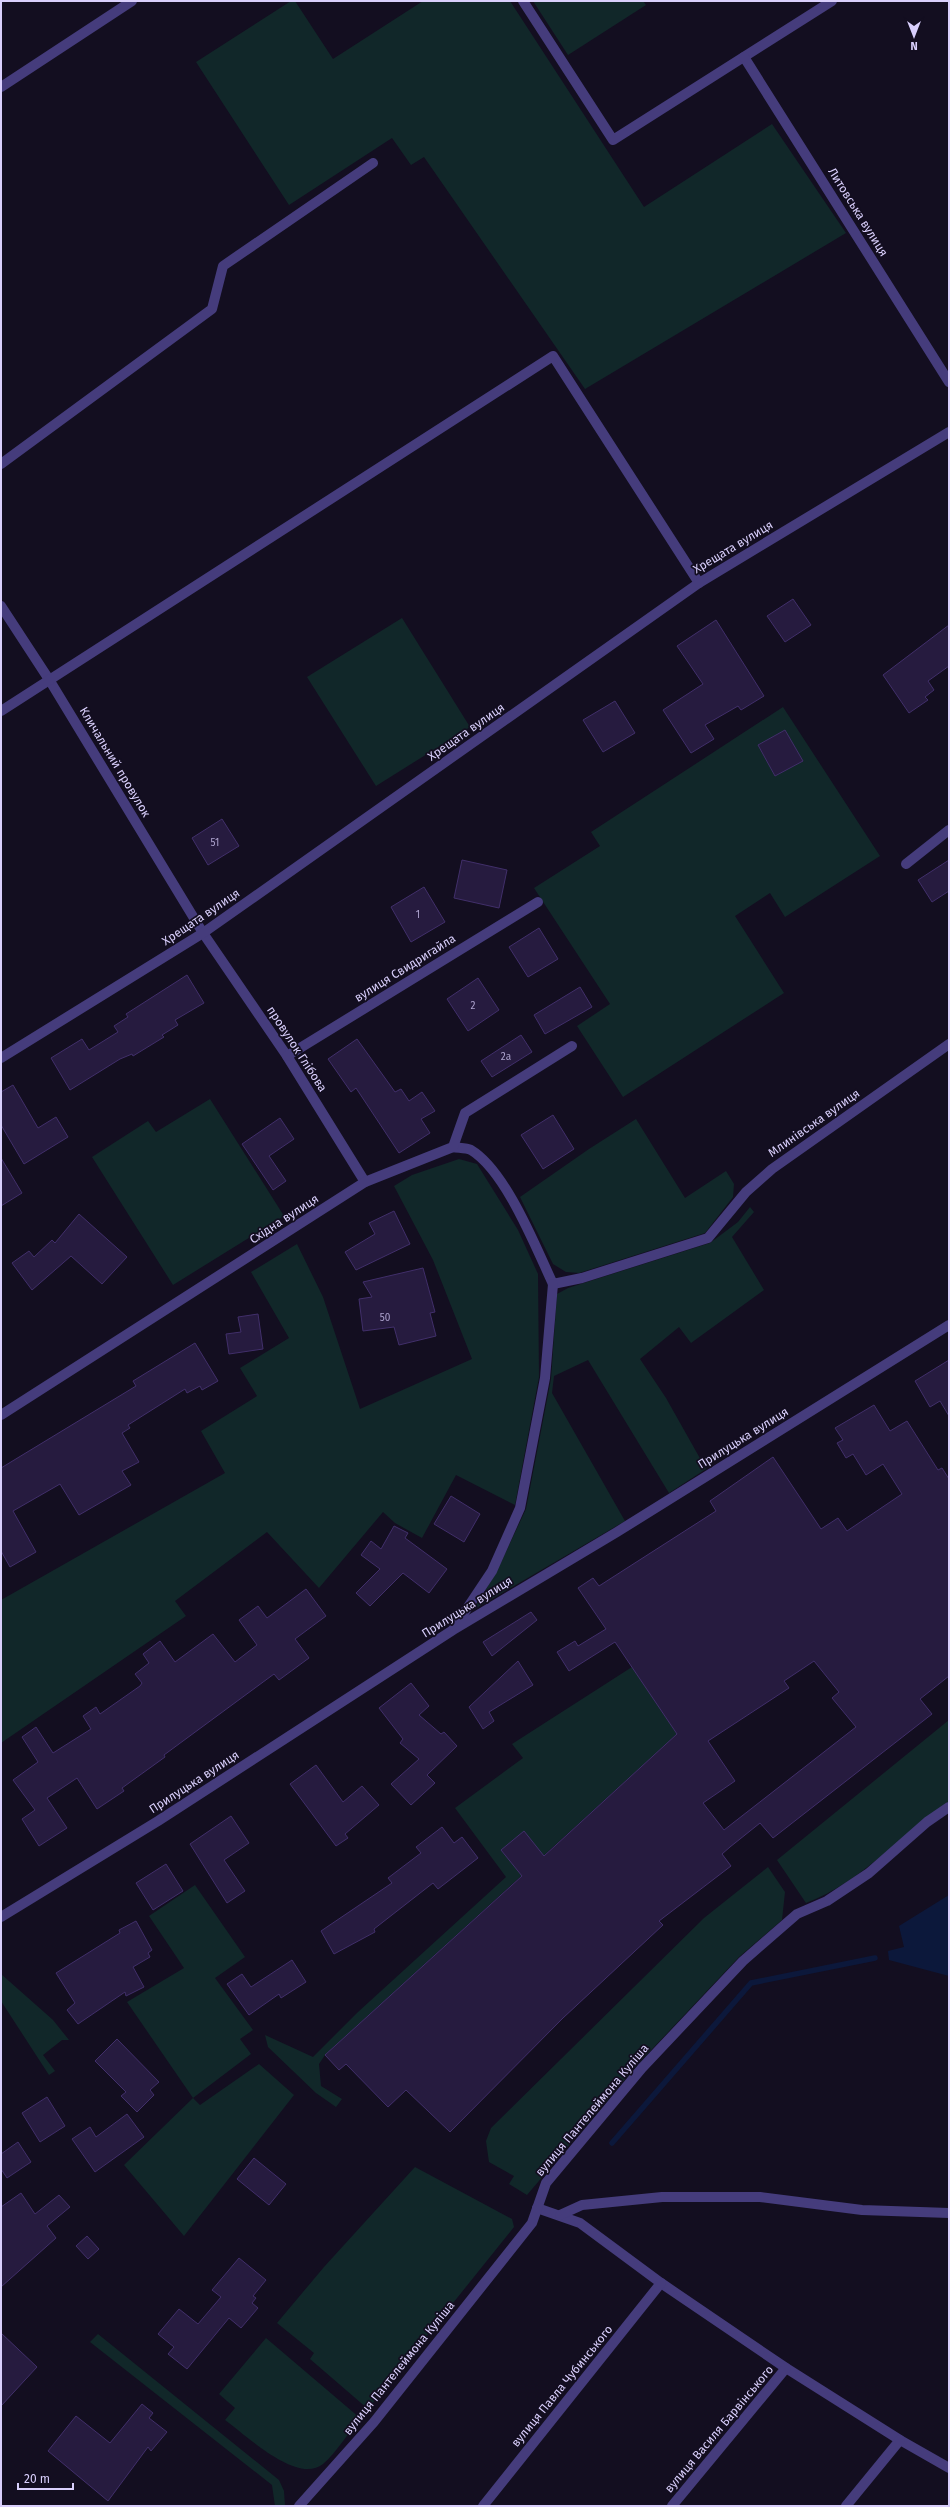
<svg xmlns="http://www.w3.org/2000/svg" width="950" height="2507" viewBox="0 0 950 2507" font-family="'Fira Sans',sans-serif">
<rect width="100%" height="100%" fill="#130e20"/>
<g fill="#112729">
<polygon points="291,1 295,1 333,59 423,1 510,1 644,207 772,124 846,233 585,389 424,157 411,165 392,138 289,205 196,62"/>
<polygon points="533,1 643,1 646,5 568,55"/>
<polygon points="402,618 470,727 376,786 307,677"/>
<polygon points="783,707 880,856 785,917 770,893 735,916 784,993 623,1097 577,1026 610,1004 534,888 600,846 591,832"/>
<polygon points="210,1099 284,1216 173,1285 92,1157 148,1121 156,1132"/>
<polygon points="636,1119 685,1198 726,1171 734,1184 733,1197 705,1233 579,1273 566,1272 553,1264 520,1197 589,1149"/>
<polygon points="459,1159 477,1164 518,1230 538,1274 539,1377 515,1505 456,1475 422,1538 395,1523 383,1512 319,1588 267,1532 175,1601 186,1616 1,1743 1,1600 225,1473 201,1431 257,1396 240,1368 289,1338 251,1272 297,1244 323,1297 360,1409 472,1359 433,1260 394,1186 412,1175"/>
<polygon points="750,1207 754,1212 732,1237 764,1290 691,1343 679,1327 640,1359 666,1398 706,1469 669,1493 588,1360 554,1376 552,1393 625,1521 473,1610 496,1573 526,1509 551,1379 557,1294 568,1288 710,1243 738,1222"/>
<polygon points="632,1667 677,1734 325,2055 319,2064 321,2086 342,2099 336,2107 316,2093 268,2047 265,2035 313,2057 358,2012 506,1877 455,1808 523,1758 512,1744"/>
<path d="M949,1720V1801C900,1835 862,1882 806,1903L777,1860Z"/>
<polygon points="768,1867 785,1892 782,1920 739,1957 638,2064 527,2195 509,2184 514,2176 489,2162 486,2141 491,2128 704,1918"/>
<polygon points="195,1885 245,1957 215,1978 253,2030 240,2039 251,2054 193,2098 200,2105 259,2064 294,2095 184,2236 124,2165 193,2098 127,2002 184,1968 149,1916"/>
<polygon points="1,1974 53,2020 69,2040 62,2040 43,2055 55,2071 49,2075 1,2001"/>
<polygon points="415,2167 512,2219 514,2227 368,2409 310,2359 314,2353 277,2323 324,2267"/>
<polygon points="98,2334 279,2480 284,2491 285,2506 275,2506 272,2485 90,2342"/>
<path d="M266,2338L360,2418C349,2432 337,2452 323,2464C297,2485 246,2435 225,2420L235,2408L219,2394Z"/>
</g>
<polygon fill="#0c183b" points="949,1895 949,1976 889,1960 888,1951 904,1947 899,1926"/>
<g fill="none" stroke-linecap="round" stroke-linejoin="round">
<polyline stroke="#0c183b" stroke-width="5.5" points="612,2143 751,1983 875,1958"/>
</g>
<g fill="#261b3f" stroke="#412f6a" fill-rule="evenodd">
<polygon points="793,599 811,625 785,642 767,616"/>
<polygon points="716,620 764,696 741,710 738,706 705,725 714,739 691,753 663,710 703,684 677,646"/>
<polygon points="949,625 949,666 928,681 934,690 925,697 928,700 909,713 883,675"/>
<polygon points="615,701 635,733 603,752 583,720"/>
<polygon points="785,730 803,761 775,776 758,745"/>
<polygon points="222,819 239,846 208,865 192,838"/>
<polygon points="462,860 507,870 499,908 454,898"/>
<polygon points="949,860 949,891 932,902 918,880"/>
<polygon points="424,887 445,922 411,942 391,907"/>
<polygon points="539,928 558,959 528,977 509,947"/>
<polygon points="187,975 204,1003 175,1020 178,1025 162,1035 164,1037 133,1056 132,1054 120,1059 70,1090 51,1058 82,1039 89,1050 118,1032 114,1026 128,1017 126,1014"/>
<polygon points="478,978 499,1010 468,1031 447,999"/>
<polygon points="580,987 592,1007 545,1034 534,1015"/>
<polygon points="521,1035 532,1052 492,1077 481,1061"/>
<polygon points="357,1039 395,1092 401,1089 409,1101 422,1092 435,1111 421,1119 430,1133 399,1153 356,1088 351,1092 328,1059"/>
<polygon points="13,1085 38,1128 56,1117 68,1137 24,1164 1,1125 1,1092"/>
<polygon points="553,1115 574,1149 543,1169 521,1135"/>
<polygon points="280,1118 294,1139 269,1156 286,1181 273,1190 242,1144"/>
<polygon points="1,1158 22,1193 1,1206"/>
<polygon points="394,1211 410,1244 356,1270 345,1252 375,1234 369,1223"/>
<polygon points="79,1214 127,1257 102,1284 71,1256 32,1290 12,1263 29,1251 34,1257 52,1240 55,1243"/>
<polygon points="423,1268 435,1312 430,1313 436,1336 399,1345 394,1327 363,1331 359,1299 372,1297 363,1282"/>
<polygon points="258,1314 263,1349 229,1354 226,1334 241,1332 238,1317"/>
<polygon points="195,1343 218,1381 202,1390 200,1386 187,1393 185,1389 128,1425 130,1428 122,1433 139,1462 122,1471 131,1485 79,1515 60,1484 13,1511 36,1552 10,1567 1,1551 1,1468 136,1386 133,1381"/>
<polygon points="949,1360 949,1416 940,1401 930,1407 915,1381"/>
<path d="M874,1405L890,1431L907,1421L938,1470L942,1468L949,1479V1676L920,1699L932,1714L773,1838L760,1823L730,1847L722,1854L731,1866L659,1921L663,1925L563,2018L450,2132L406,2090L388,2107L346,2064L339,2070L325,2055L522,1876L501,1850L524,1831L544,1856L677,1734L615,1642L569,1671L557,1652L575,1641L578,1646L606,1629L578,1588L593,1578L599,1586L716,1511L710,1501L773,1457L821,1529L838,1518L847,1531L902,1494L883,1464L866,1475L853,1454L846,1458L837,1443L843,1440L835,1428ZM814,1661L839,1692L832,1698L856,1727L724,1830L703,1803L735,1781L708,1741L789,1688L784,1681Z"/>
<polygon points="451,1496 480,1514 464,1542 434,1524"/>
<polygon points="394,1526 408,1533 405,1538 447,1569 429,1593 403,1573 370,1606 356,1593 380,1569 361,1555 371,1541 381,1549"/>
<polygon points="306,1589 326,1616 295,1639 309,1658 279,1680 274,1674 164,1755 165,1757 122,1788 124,1791 97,1809 77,1778 47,1798 67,1828 39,1846 22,1819 35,1810 13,1780 38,1762 22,1737 36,1727 53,1753 91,1729 83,1716 96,1707 100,1714 140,1686 142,1683 135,1674 149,1663 143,1654 160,1641 175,1662 213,1634 235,1662 257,1645 239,1620 258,1606 267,1618"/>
<polygon points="531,1612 537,1620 492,1656 483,1642"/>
<polygon points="518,1661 533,1685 489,1712 494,1721 483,1729 469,1707"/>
<polygon points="411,1683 429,1706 419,1715 441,1734 444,1732 457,1746 427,1775 435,1783 411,1805 391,1784 419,1759 400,1743 403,1739 379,1708"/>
<polygon points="316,1765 343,1802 362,1786 379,1805 345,1834 348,1838 336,1846 290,1784"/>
<polygon points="231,1816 249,1843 224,1860 245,1891 227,1903 190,1844"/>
<polygon points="442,1827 454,1843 462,1837 478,1858 438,1889 433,1883 374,1929 375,1932 334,1954 321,1931 392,1883 388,1878 421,1853 416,1847"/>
<polygon points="166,1864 183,1891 153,1910 136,1883"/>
<polygon points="136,1921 152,1950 148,1953 150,1957 133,1967 144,1987 126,1996 125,1992 78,2024 67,2010 75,2003 56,1973 120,1933 119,1930"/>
<polygon points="292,1960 306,1982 281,1998 279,1994 249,2015 227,1984 242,1974 251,1987"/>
<polygon points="117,2039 159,2082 150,2090 154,2095 137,2112 121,2096 126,2092 95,2061"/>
<polygon points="47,2097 65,2126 40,2142 22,2113"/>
<polygon points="127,2114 144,2137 95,2172 72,2139 90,2127 96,2137"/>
<polygon points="18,2142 31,2162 7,2178 1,2169 1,2154"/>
<polygon points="254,2158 286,2184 269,2205 237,2179"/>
<polygon points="21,2193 35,2214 59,2195 70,2207 47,2226 56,2238 1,2287 1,2207"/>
<polygon points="87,2236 99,2249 88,2259 76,2246"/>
<polygon points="239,2258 266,2280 253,2296 256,2298 252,2303 258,2308 241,2328 229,2318 187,2369 168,2354 174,2347 158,2334 179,2309 198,2324 221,2297 212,2290"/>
<polygon points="1,2333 37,2367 1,2406"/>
<polygon points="142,2404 153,2413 149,2418 167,2432 151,2451 148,2447 108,2501 48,2451 76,2416 110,2443"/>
</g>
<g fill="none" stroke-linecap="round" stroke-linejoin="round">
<g stroke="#453c7c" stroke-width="10">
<polyline points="523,1 613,140 832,1"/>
<polyline points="744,57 949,382"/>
<polyline points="1,87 132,1"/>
<polyline points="1,464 212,309 223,266 373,163"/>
<polyline points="1,606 50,681 203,933 287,1056 365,1182"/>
<polyline points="1,711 553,356 699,583"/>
<polyline points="906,864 949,830"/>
<polyline points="287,1056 538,902"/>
<polyline points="1,1058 203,933 699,583 949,432"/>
<path d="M453,1147C458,1148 466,1148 471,1150C506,1171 536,1248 553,1284L582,1278L708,1238L746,1192L772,1169L949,1044"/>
<polyline points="1,1415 365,1182 453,1147 465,1113 572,1046"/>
<polyline points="454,1628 492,1571 520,1508 545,1378 553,1284"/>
<polyline points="1,1917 158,1821 453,1630 617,1532 949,1325"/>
<polyline points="537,2208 580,2223 661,2283 786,2368 900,2440 949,2468"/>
<polyline points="560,2215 582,2205 662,2197 760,2197 862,2210 949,2213"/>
<polyline points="299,2506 374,2422 532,2223 546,2183 642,2068 743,1961 797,1914 827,1901 869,1873 927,1822 949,1807"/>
<polyline points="483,2506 661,2283"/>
<polyline points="672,2506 786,2368"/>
<polyline points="846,2506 900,2440"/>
</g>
</g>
<g text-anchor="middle" stroke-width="3.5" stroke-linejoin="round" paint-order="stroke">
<g font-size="10" fill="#aca2cd">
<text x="215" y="846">51</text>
<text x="418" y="918">1</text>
<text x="473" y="1009">2</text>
<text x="506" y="1060">2а</text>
<text x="385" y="1321">50</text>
</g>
<g font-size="12" fill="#d9cffc" stroke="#130e20">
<text transform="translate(858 212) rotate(58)" y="4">Литовська вулиця</text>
<text transform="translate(733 547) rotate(-31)" y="4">Хрещата вулиця</text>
<text transform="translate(466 732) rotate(-35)" y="4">Хрещата вулиця</text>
<text transform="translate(115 762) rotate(59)" y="4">Кличальний провулок</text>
<text transform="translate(201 917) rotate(-34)" y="4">Хрещата вулиця</text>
<text transform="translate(405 968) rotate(-32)" y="4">вулиця Свидригайла</text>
<text transform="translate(297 1049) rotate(57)" y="4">провулок Глібова</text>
<text transform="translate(814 1123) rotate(-35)" y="4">Млинівська вулиця</text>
<text transform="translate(284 1219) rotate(-33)" y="4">Східна вулиця</text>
<text transform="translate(743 1438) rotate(-32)" y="4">Прилуцька вулиця</text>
<text transform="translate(467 1607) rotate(-32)" y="4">Прилуцька вулиця</text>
<text transform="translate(194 1782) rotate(-33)" y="4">Прилуцька вулиця</text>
<text transform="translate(592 2110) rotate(-50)" y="4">вулиця Пантелеймона Куліша</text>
<text transform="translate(399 2368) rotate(-51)" y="4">вулиця Пантелеймона Куліша</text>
<text transform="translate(562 2386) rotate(-51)" y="4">вулиця Павла Чубинського</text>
<text transform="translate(719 2429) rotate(-50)" y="4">вулиця Василя Барвінського</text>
</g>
</g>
<rect width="950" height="2507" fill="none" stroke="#d9cffc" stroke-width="4"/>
<g transform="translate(914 36) rotate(180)" stroke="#130e20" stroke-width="3" paint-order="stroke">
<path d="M0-3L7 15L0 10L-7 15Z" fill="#d9cffc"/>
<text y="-6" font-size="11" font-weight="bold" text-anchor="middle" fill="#d9cffc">N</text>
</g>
<path d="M18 2483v6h55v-6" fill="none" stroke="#d9cffc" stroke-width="2"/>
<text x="24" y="2483" font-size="12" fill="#d9cffc" stroke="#130e20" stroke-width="3" paint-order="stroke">20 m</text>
</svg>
